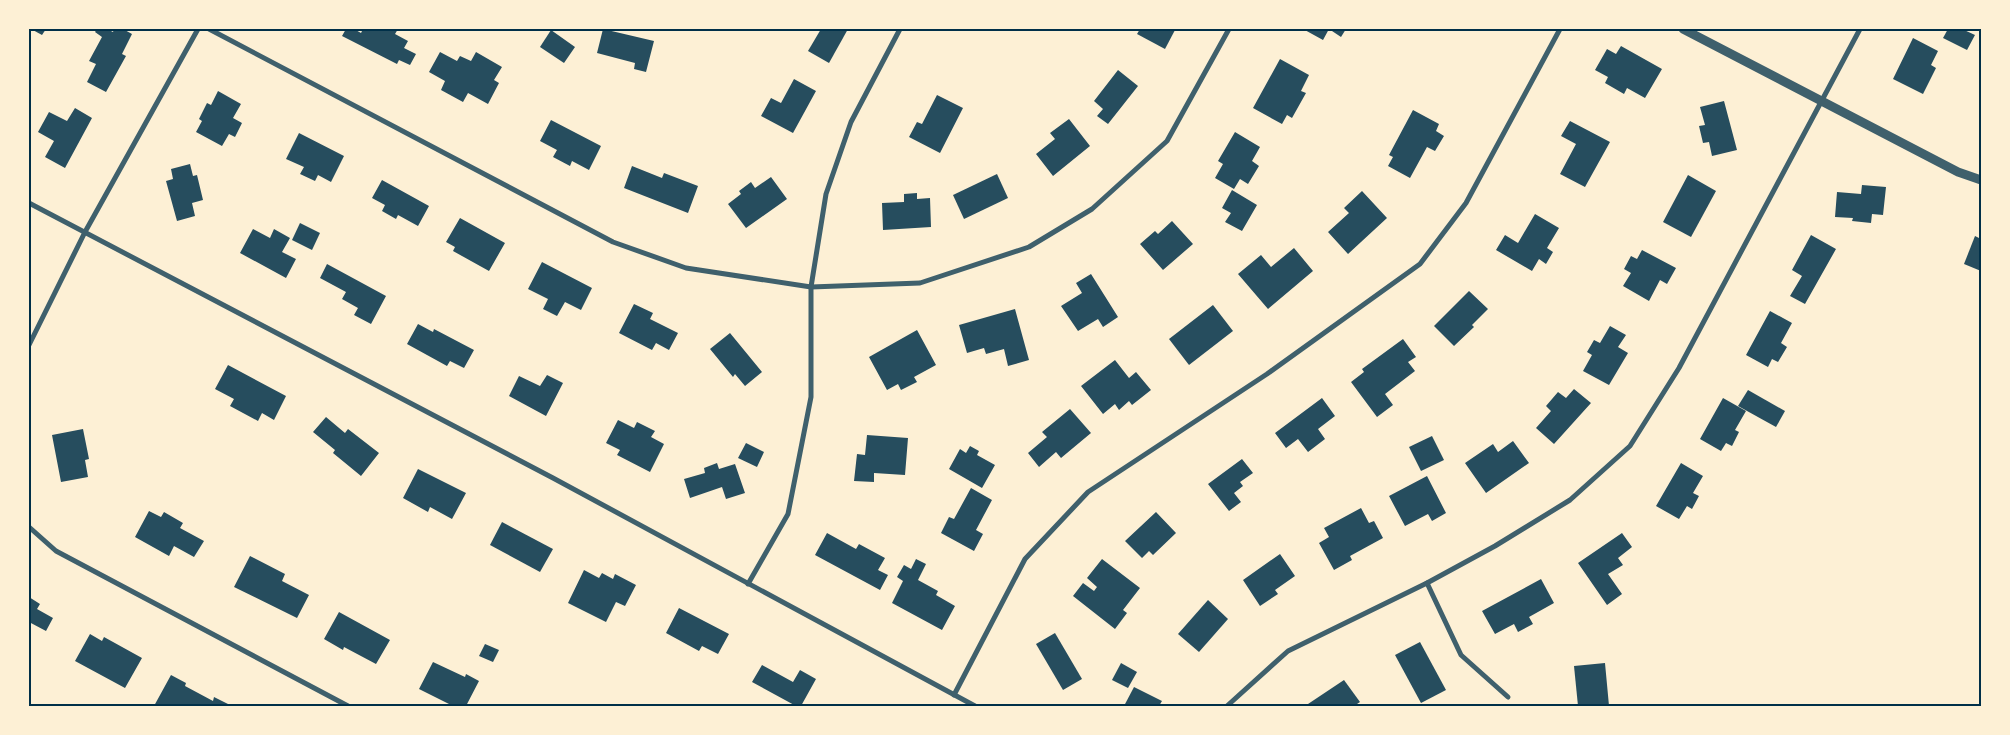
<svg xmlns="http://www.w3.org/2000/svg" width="2010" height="735" viewBox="0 0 2010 735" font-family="'PT Sans',sans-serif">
<rect width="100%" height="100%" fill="#fdf0d5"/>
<g fill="#264d5e">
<polygon points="31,29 46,29 42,35"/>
<polygon points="97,29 107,29 113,32 114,29 123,29 132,34 122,54 126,56 106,92 87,82 96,64 89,61 102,37 95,32"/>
<polygon points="346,29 354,29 361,33 363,29 398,29 395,34 408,41 404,48 416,54 410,65 399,60 397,64 342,36"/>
<polygon points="603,29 654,41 646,72 634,69 635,63 597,53"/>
<polygon points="821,29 848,29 829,63 808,51"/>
<polygon points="1140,29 1174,29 1175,30 1165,49 1137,34"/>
<polygon points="1303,29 1346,29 1341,37 1329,29 1323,40"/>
<polygon points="1948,29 1962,29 1975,35 1967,50 1943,38"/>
<polygon points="551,30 575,47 564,63 540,47"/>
<polygon points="1913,38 1938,51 1931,65 1936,68 1923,94 1893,79"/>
<polygon points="1621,46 1662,69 1645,98 1627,88 1624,94 1605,83 1608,77 1595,70 1607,49 1616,54"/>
<polygon points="440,52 457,61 460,56 471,61 476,52 502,67 494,80 499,83 488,104 468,93 463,102 441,90 445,81 429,72"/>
<polygon points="1280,59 1309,75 1301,91 1306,93 1292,118 1287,115 1282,124 1253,108"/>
<polygon points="1118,70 1138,86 1108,124 1097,116 1103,109 1094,101"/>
<polygon points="794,79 816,91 793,133 761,116 771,98 781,103"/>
<polygon points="218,91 241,104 233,118 242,123 235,137 229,134 222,146 196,132 202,121 199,119 207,103 211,105"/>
<polygon points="937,95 963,108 940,153 909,137 917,122 922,124"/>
<polygon points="1724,101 1737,150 1712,156 1709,142 1703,143 1699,126 1705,125 1700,107"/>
<polygon points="75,108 92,118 65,168 45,157 54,141 38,132 49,112 67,121"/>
<polygon points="1413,110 1439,124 1436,131 1444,136 1435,151 1427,147 1410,178 1388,166 1393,157 1389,155"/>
<polygon points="1069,119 1090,146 1053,176 1036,154 1055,139 1050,133"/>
<polygon points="551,120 601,146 589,170 572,161 570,166 553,157 557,150 540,141"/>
<polygon points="1570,121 1610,142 1585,187 1560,174 1576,144 1561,136"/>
<polygon points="1235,132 1260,147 1252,161 1259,166 1248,184 1240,179 1234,189 1215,178 1223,164 1218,161"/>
<polygon points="299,133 344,156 331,182 318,175 315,181 300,174 304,167 286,159"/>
<polygon points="190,164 193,176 197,175 203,200 192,203 195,216 177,221 166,181 173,179 171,169"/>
<polygon points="632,166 662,178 664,173 698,186 688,213 624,188"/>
<polygon points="997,174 1008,198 964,219 953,195"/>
<polygon points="1688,175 1716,191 1691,237 1663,222"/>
<polygon points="771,177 787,199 746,228 728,204 741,194 739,191 751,182 755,188"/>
<polygon points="382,180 429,206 418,226 398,215 396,219 382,211 385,205 372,198"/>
<polygon points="1862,185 1886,187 1883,215 1872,214 1871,223 1852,221 1853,218 1835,217 1837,192 1861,194"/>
<polygon points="1232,190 1257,205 1242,231 1225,222 1231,213 1222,208"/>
<polygon points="1362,191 1387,218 1348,254 1328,232 1349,213 1344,208"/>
<polygon points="917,193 917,199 930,198 931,227 883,230 882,203 904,202 904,194"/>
<polygon points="1535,214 1559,228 1547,248 1553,252 1546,264 1539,259 1532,271 1496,250 1505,235 1518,243"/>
<polygon points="460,218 505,243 489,271 453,251 455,247 446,242"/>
<polygon points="1172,221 1193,244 1163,270 1140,244 1155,231 1158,234"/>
<polygon points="300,223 320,233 312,250 292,240"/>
<polygon points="253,229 270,238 274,229 290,238 282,252 296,259 286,278 240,253"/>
<polygon points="1811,235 1836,249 1805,304 1790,296 1802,276 1792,270"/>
<polygon points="1975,236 1981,239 1981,271 1964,264"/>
<polygon points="1294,248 1313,271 1268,309 1238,274 1261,255 1271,267"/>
<polygon points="1642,250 1676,268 1667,284 1660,280 1649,301 1623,286 1631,273 1624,269 1631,256 1637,259"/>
<polygon points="542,262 592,288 581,310 565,302 557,316 543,309 548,299 528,289"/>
<polygon points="327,264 386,296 371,324 354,315 358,308 342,299 346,292 320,278"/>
<polygon points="1091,274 1118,317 1103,327 1098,319 1078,331 1061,306 1082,293 1076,283"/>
<polygon points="1469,291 1488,309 1472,325 1474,327 1454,346 1434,326"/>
<polygon points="634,304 653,313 650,319 678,333 669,350 656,343 652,350 619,333"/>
<polygon points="1213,305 1233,331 1189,365 1169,339"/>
<polygon points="1015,309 1029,360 1008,366 1004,349 986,354 984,348 967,353 959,325"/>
<polygon points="1770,311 1792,323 1781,343 1787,347 1778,362 1772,359 1768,367 1746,355"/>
<polygon points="418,324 433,332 434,329 474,350 464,368 450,361 447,366 407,344"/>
<polygon points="1610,326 1626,335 1618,347 1628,353 1609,385 1583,371 1592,355 1587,352 1594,340 1600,343"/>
<polygon points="917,330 936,365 914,377 917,382 901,390 898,384 887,390 869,357"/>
<polygon points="730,333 762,372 745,386 735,374 733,377 710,349"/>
<polygon points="1403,339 1416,357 1408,362 1415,371 1385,394 1393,405 1377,417 1351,382 1364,372 1362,369"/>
<polygon points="1115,360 1129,378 1136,372 1151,390 1132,405 1129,401 1119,410 1115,404 1103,414 1081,386"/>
<polygon points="228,365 286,396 274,420 262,413 258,421 230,406 234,399 215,389"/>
<polygon points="547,375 563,383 546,416 509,396 519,376 540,386"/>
<polygon points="1574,389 1591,403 1554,444 1536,428 1551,411 1546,406 1558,392 1566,398"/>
<polygon points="1748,390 1785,411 1776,427 1738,406"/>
<polygon points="1322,398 1335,416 1318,429 1325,439 1308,452 1298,439 1286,448 1275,433"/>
<polygon points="1723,398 1746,411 1735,430 1739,432 1732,446 1726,443 1721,451 1700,439"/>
<polygon points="1070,409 1091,433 1061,458 1056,452 1039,467 1028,453 1047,437 1042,432"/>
<polygon points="326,417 345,433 348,429 379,453 361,476 333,453 335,450 313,432"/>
<polygon points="618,420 634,428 637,422 655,431 651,437 664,444 650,472 617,455 620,450 606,443"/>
<polygon points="83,429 89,459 85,460 88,477 61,482 52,435"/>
<polygon points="867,435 908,438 905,475 874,473 874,482 854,481 857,454 865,455"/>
<polygon points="1432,436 1444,460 1421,471 1409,447"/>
<polygon points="1513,441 1529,463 1486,493 1465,463 1493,444 1498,452"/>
<polygon points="746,443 764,452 757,467 738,458"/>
<polygon points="970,446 979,451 977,455 995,465 982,488 949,469 960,449 966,453"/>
<polygon points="1242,459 1253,473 1240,482 1243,486 1234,493 1241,502 1229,511 1208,484"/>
<polygon points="717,463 719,469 735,464 745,493 726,499 722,487 690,498 684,479 705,473 704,468"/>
<polygon points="1681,463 1703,476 1693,493 1699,496 1692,509 1687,506 1679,519 1656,506"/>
<polygon points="418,469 466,493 452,519 430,507 428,512 403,498"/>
<polygon points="1427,476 1446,513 1432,521 1428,514 1405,526 1389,496"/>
<polygon points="971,488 992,500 976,530 983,534 974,551 941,533 949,517 954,519"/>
<polygon points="1361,508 1369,523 1374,521 1383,538 1350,556 1352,560 1334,570 1319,543 1329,537 1324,528"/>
<polygon points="149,511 161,517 164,512 183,523 180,528 204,541 194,557 174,546 169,556 135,537"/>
<polygon points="1156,512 1176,533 1153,555 1149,551 1142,558 1125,541"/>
<polygon points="502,522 553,549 540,572 490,545"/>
<polygon points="827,533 856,549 859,544 885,558 878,570 888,575 880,590 815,555"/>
<polygon points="1622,533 1632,547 1618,558 1623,565 1608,574 1622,594 1607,605 1578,563"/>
<polygon points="1280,554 1295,576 1275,590 1278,594 1260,606 1243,580"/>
<polygon points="250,556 285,574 282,581 309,595 297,618 234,587"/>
<polygon points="916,559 926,564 918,580 938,591 936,595 955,606 942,630 892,603 903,581 897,577 904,565 911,569"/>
<polygon points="1102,559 1140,588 1123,610 1127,613 1115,629 1073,596 1083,583 1094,591 1097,587 1087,578"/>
<polygon points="584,570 599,578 602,573 613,579 615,574 636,585 625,606 616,602 606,622 568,603"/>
<polygon points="1541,579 1554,603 1529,617 1533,624 1518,632 1514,624 1495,634 1482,611"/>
<polygon points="29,597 40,604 37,609 53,618 46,631 29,622"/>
<polygon points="1208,600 1228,619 1199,652 1178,634"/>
<polygon points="679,608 729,634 718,654 702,646 699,651 666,633"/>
<polygon points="339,612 390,640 376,664 344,647 343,650 324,639"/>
<polygon points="1055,633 1082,679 1063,690 1036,644"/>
<polygon points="90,634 102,641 104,637 142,658 125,688 75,661"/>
<polygon points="1420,642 1446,690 1421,703 1395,655"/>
<polygon points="485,644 499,650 493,662 479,656"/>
<polygon points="433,662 465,677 466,674 479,681 466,706 453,706 419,689"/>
<polygon points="1121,663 1137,672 1128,688 1112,680"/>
<polygon points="1605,663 1609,706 1578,706 1574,666"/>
<polygon points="762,665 793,682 800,670 816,679 801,706 796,706 752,682"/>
<polygon points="171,675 186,683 185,686 213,701 214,697 232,706 154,706"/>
<polygon points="1344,680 1360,702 1354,706 1305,706"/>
<polygon points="1134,687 1162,701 1159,706 1124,706"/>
</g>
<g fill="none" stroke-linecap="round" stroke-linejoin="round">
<g stroke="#3f606c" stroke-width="5">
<polyline points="209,29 613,242 686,268 811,287 920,283 1029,247 1092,209 1167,141 1229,29"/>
<polyline points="29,203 553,478 975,706"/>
<polyline points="29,345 85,232 198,29"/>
<polyline points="29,527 56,551 348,706"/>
<polyline points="1427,583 1461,655 1508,697"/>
<polyline points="748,584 788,514 811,397 811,287 826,194 851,122 900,29"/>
<polyline points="954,695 1025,559 1088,492 1267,374 1420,264 1466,203 1560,29"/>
<polyline points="1227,706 1288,651 1427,583 1495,546 1570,500 1630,446 1679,368 1860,29"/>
</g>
<polyline stroke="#3f606c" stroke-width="9" points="1683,29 1958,172 1981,180"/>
</g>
<rect width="2010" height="735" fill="none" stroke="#fdf0d5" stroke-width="60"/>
<rect x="30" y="30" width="1950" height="675" fill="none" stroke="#003049" stroke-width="2"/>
</svg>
